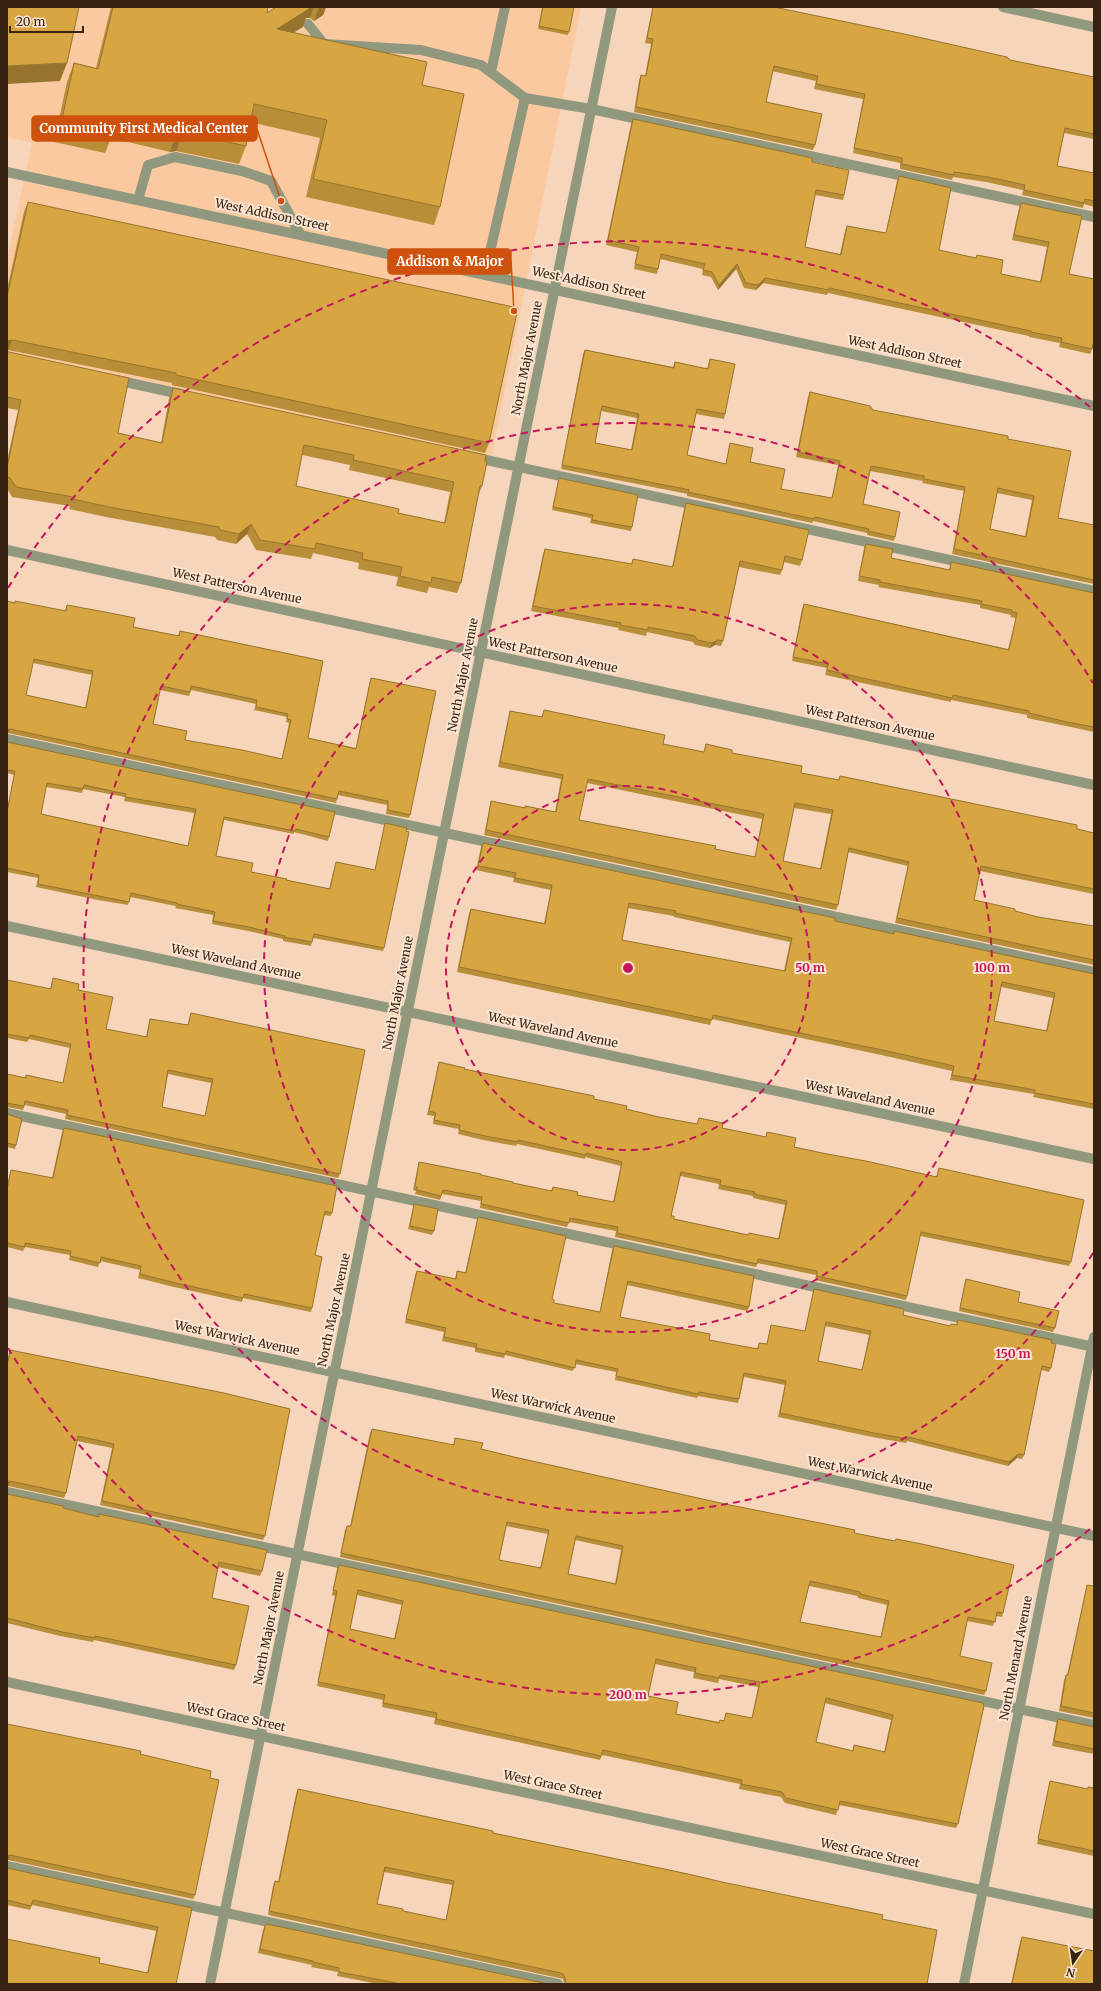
<svg xmlns="http://www.w3.org/2000/svg" width="1101" height="1991" viewBox="0 0 1101 1991" font-family="Merriweather,serif">
<rect width="100%" height="100%" fill="#f7d5ba"/>
<polygon fill="#fbc9a0" points="7,7 581,7 491,460 7,356 7,260 32,143 7,137"/>
<g fill="none" stroke-linecap="round" stroke-linejoin="round">
<g stroke="#90987e" stroke-width="10">
<polyline points="1003,7 1094,27"/>
<polyline points="308,24 324,44 421,50 481,65 525,98"/>
<polyline points="491,72 505,7"/>
<polyline points="7,172 1094,406"/>
<polyline points="138,200 148,165 175,157 242,171 271,181 300,234"/>
<polyline points="485,274 525,98 591,109 1094,217"/>
<polyline points="116,380 185,395"/>
<polyline points="472,457 1094,591"/>
<polyline points="7,550 1094,785"/>
<polyline points="7,739 1094,972"/>
<polyline points="7,926 1094,1159"/>
<polyline points="7,1113 1094,1347"/>
<polyline points="7,1302 1094,1536"/>
<polyline points="7,1492 1094,1725"/>
<polyline points="7,1682 1094,1914"/>
<polyline points="7,1866 558,1984"/>
<polyline points="210,1984 612,7"/>
<polyline points="964,1984 1094,1337"/>
</g>
</g>
<g fill="#b98e38" fill-rule="evenodd">
<polygon points="111,7 268,7 267,13 276,7 326,7 323,15 314,21 310,18 306,18 303,27 294,32 422,85 440,207 434,225 306,197 320,138 250,122 246,146 239,164 176,151 170,152 111,138 105,153 54,142 67,82 74,63 96,68"/>
<polygon points="542,7 574,7 568,35 538,29"/>
<polygon points="653,7 774,7 1010,60 1094,77 1094,139 1064,133 1057,166 1094,173 1094,207 1084,204 1083,208 1022,195 1023,190 986,182 953,177 952,180 900,169 900,163 853,153 863,99 814,89 816,81 772,71 766,102 815,145 813,150 634,112 639,80 641,75 645,76 651,44 645,43"/>
<polygon points="633,119 812,162 844,195 843,200 815,195 805,247 840,254 845,231 847,226 886,233 897,181 899,176 939,250 976,258 977,255 1001,274 1040,282 1047,247 1012,240 1019,208 1021,203 1082,216 1069,274 1094,279 1094,349 1092,349 1090,354 1059,347 1060,343 1029,337 1029,336 828,293 827,295 763,283 756,290 744,288 736,269 718,290 711,277 702,275 703,269 660,259 657,274 634,269 637,252 606,245 631,124"/>
<polygon points="28,202 489,443 485,453 172,385 172,383 8,350 7,350 7,290 24,212"/>
<path d="M585,350L673,367L675,362L707,369L710,359L725,414L724,419L696,414L687,455L726,464L729,447L730,443L750,462L781,489L832,498L838,465L796,457L808,397L810,392L873,410L1008,439L1058,518L1094,525V584L952,554L964,491L922,483L923,481L870,471L863,504L895,537L894,541L867,535V533L813,521L812,523L687,496V494L683,493L561,469L583,354ZM601,411L637,418L631,450L595,443ZM997,493L1032,500L1025,536L990,529Z"/>
<path d="M7,351L118,433L161,443L169,398L173,388L485,461L482,486L478,496L461,583L457,593L429,587L427,593L396,586L398,577L358,569L359,563L313,553L311,559L256,550L247,534L236,544L217,540L215,537L106,517L69,509L70,506L12,497L7,488V461L18,410L7,408ZM302,455L350,465L349,470L450,492L444,523L398,513L296,486Z"/>
<polygon points="559,478 632,527 631,531 590,523 591,518 552,510"/>
<polygon points="686,503 802,560 800,566 784,562 782,570 780,575 739,567 723,641 721,646 715,645 710,648 695,645 693,642 647,632 646,636 618,630 619,628 531,611 543,554 545,549 631,564 633,559 672,567 684,509"/>
<polygon points="866,544 891,558 949,570 951,562 1094,593 1094,732 1066,726 1027,718 1027,715 951,700 951,702 825,675 827,668 792,661 802,609 804,604 1008,649 1016,618 1010,617 1011,615 980,608 980,605 878,587 879,585 858,581 864,548"/>
<path d="M15,603L65,611L67,605L133,627L178,636L180,631L323,661L308,738L356,748L370,681L371,678L410,815L409,818L386,814L387,805L338,795L336,803L8,733ZM33,663L92,675L85,708L26,695ZM160,690L189,696L191,690L256,704L254,710L287,717L286,722L289,723L282,759L185,740L153,724Z"/>
<path d="M544,710L663,744L704,752L706,744L732,753L801,773L838,780L840,776L1094,833V894L980,871L974,900L1015,911L1038,917L1094,926V965L895,923L908,866L848,852L838,905L836,910L484,835L490,806L491,801L524,808L525,806L555,812L561,779L498,767L509,715L510,711L542,717ZM587,783L762,819L755,857L715,849L579,820ZM794,808L831,814L820,869L783,861Z"/>
<path d="M7,742L329,837L328,841L294,832V834L224,820L216,856L251,872L286,880L329,889L336,862L375,870L384,826L385,823L384,948L383,951L313,938L311,946L283,941V939L248,931L212,924L213,915L175,908L176,906L130,897L128,905L98,900L36,887L38,878L7,872V810L14,775L7,773ZM46,787L82,793L83,789L125,797L124,801L194,813L188,846L41,814Z"/>
<path d="M483,843L835,921L893,934L894,931L1094,974V1109L1033,1097L1034,1094L950,1080L952,1071L886,1056L712,1019L710,1025L457,972L469,913L471,909L544,923L551,890L513,882L514,878L476,870L481,847ZM628,908L674,916V917L790,942L784,971L622,940ZM1001,987L1053,998L1046,1031L994,1021Z"/>
<path d="M53,978L78,990L106,1029L146,1037L149,1023L150,1019L188,1025L191,1013L340,1174L338,1178L65,1119L66,1114L25,1105L23,1110L7,1107V1074L25,1078L26,1075L63,1083L70,1048L29,1039L27,1042L7,1038V980L50,989ZM168,1074L211,1083L205,1116L162,1107Z"/>
<path d="M439,1062L464,1069L594,1099L626,1109L659,1117L697,1124L699,1118L722,1128L766,1137L767,1132L794,1147L936,1177L939,1168L1071,1262L1069,1266L920,1236L907,1296L906,1300L815,1280L816,1275L757,1263L756,1267L615,1237L616,1231L569,1222L567,1227L480,1208L481,1201L442,1194L440,1200L415,1194L416,1191L413,1190L418,1166L419,1162L481,1175L513,1183L551,1191L553,1187L577,1195L613,1202L621,1166L585,1157V1159L517,1144L516,1146L483,1140L458,1134L459,1129L433,1124L434,1116L427,1115L438,1066ZM680,1176L719,1184L718,1189L753,1196V1198L785,1205L778,1239L748,1235L674,1219L671,1216Z"/>
<polygon points="7,1114 16,1145 15,1149 7,1147"/>
<polygon points="64,1128 332,1213 331,1216 324,1215 315,1255 312,1308 311,1312 243,1298 242,1302 174,1287 138,1278 140,1270 100,1261 98,1267 69,1260 70,1255 25,1247 23,1251 7,1247 7,1186 11,1170 52,1178 62,1132"/>
<polygon points="414,1204 434,1231 432,1235 408,1229"/>
<path d="M478,1217L552,1299L554,1303L600,1312L612,1250L614,1246L749,1307L747,1311L627,1285L620,1317L709,1340L757,1349L759,1343L767,1344L770,1329L771,1325L805,1331L813,1293L814,1289L903,1315L950,1326L956,1325L958,1320L1051,1343V1368L1049,1372L1041,1370L1024,1455L1022,1459L1017,1458L1008,1466L907,1441L906,1443L872,1437L778,1417L785,1385L744,1377L739,1399L738,1403L698,1396L697,1398L615,1380L616,1372L575,1364L573,1371L505,1355L504,1358L475,1352V1348L442,1341L444,1332L405,1323L415,1275L417,1271L455,1279L457,1271L465,1273L477,1221ZM825,1326L869,1335L862,1370L818,1361Z"/>
<polygon points="966,1279 1018,1302 1055,1328 1053,1332 959,1311 965,1282"/>
<polygon points="10,1350 265,1536 263,1540 100,1505 112,1448 77,1441 66,1493 64,1498 8,1486 7,1362"/>
<path d="M372,1429L453,1445L455,1438L481,1449L514,1457L854,1533L895,1541L896,1539L1003,1613L1002,1617L996,1616L993,1626L967,1621L960,1656L986,1691L984,1695L340,1557L345,1530L347,1526H350L370,1433ZM506,1526L548,1534L540,1568L499,1560ZM575,1540L621,1550L615,1584L568,1574ZM809,1586L858,1596V1598L887,1605L881,1637L800,1622Z"/>
<polygon points="7,1494 98,1517 99,1514 262,1571 260,1576 218,1567 212,1598 236,1665 234,1670 94,1640 93,1642 60,1636 7,1623"/>
<path d="M339,1565L983,1703L958,1824L956,1828L839,1805L836,1815L785,1803L781,1797L739,1789L740,1784L602,1755L600,1760L434,1724L435,1718L382,1707L383,1700L317,1686L335,1596L332,1595L337,1569ZM357,1595L402,1605L394,1639L350,1629ZM655,1664L694,1672L693,1678L718,1683L719,1679L758,1687L752,1718L726,1713L724,1721L720,1720L719,1722L676,1714L648,1696ZM825,1703L891,1720L884,1752L854,1745L853,1751L816,1742Z"/>
<polygon points="1087,1585 1094,1586 1094,1718 1059,1711 1064,1680 1066,1675 1067,1675 1086,1590"/>
<polygon points="1058,1719 1094,1727 1094,1754 1052,1746 1056,1724"/>
<polygon points="7,1724 140,1754 195,1895 193,1899 8,1860"/>
<polygon points="1050,1781 1088,1789 1094,1788 1094,1856 1037,1844 1049,1785"/>
<path d="M298,1789L493,1833L688,1874L564,1984L563,1979L559,1978L268,1915L273,1886L275,1881L278,1882L296,1794ZM384,1872L452,1885L446,1920L403,1911L377,1904Z"/>
<polygon points="7,1868 192,1908 176,1984 99,1963 147,1973 156,1931 32,1905 30,1910 7,1905"/>
<polygon points="265,1926 548,1984 378,1984 337,1976 338,1972 311,1967 312,1965 258,1953 263,1930"/>
<polygon points="1022,1937 1094,1984 1011,1984 1020,1942"/>
</g>
<g fill="#96742e">
<polygon points="307,7 314,7 310,18 306,18 303,27 270,47 277,29"/>
<polygon points="319,7 326,7 323,15 314,21"/>
<polygon points="67,63 60,81 7,84 7,66"/>
<polygon points="183,132 176,151 170,152 176,134"/>
<polygon points="737,264 736,269 718,290 719,285"/>
<polygon points="765,278 763,283 756,290 758,285"/>
<polygon points="12,340 8,350 7,350 7,341"/>
<polygon points="251,524 247,534 236,544 239,534"/>
<polygon points="717,640 715,645 710,648 712,643"/>
<polygon points="10,729 8,733 7,733 7,730"/>
<polygon points="1018,1454 1017,1458 1008,1466 1009,1462"/>
<polygon points="10,1481 8,1486 7,1486 7,1482"/>
<polygon points="10,1855 8,1860 7,1860 7,1856"/>
</g>
<g fill="#d7a541" stroke="#96742e" fill-rule="evenodd">
<polygon points="7,7 79,7 67,63 7,66"/>
<polygon points="113,7 268,7 267,13 276,7 309,7 309,9 277,29 427,62 422,85 464,94 440,207 313,179 327,120 254,104 246,146 183,132 176,134 115,119 112,135 61,124 74,63 98,69"/>
<polygon points="543,7 574,7 569,32 539,26"/>
<polygon points="653,7 774,7 909,35 1007,57 1010,60 1094,77 1094,134 1065,128 1057,166 1094,173 1094,201 1085,199 1084,203 1024,190 1025,185 988,177 954,172 954,175 902,164 902,158 854,148 865,94 816,84 818,76 774,66 766,102 822,114 815,145 636,107 641,75 646,76 653,39 647,38"/>
<polygon points="633,119 812,158 812,162 849,170 844,195 816,190 805,247 841,255 847,226 886,233 899,176 951,188 939,250 976,258 977,255 1003,260 1001,274 1041,282 1049,242 1014,235 1021,203 1082,216 1069,274 1094,279 1094,344 1093,344 1092,349 1061,342 1062,338 1031,332 1031,331 829,288 829,290 765,278 758,285 746,283 737,264 719,285 712,272 703,270 705,264 661,254 658,269 635,264 639,247 608,240"/>
<polygon points="28,202 518,308 489,443 176,375 176,373 12,340 7,341 7,297"/>
<path d="M585,350L674,368L675,362L708,369L710,359L735,364L725,414L697,409L687,455L726,464L730,443L753,448L750,462L785,469L781,489L832,498L840,461L798,452L810,392L870,406L873,410L1008,436V439L1071,451L1058,518L1094,525V580L954,549L965,487L924,479V476L871,466L863,504L900,512L895,537L868,531L869,529L815,517L814,519L688,492L689,490L685,489L562,465ZM602,406L639,414L632,450L595,443ZM998,488L1034,496L1026,537L990,529Z"/>
<path d="M7,351L9,352L129,378L118,433L162,443L173,388L486,455L485,461L487,462L482,486H480L461,583L432,577L431,583L400,576L402,567L362,559L363,553L316,543L315,549L260,540L251,524L239,534L220,530L219,527L109,507L73,499V497L16,487L10,478L7,477V468L21,400L7,397ZM304,445L354,455L353,460L454,482L445,523L398,513L399,509L296,486Z"/>
<polygon points="559,478 638,495 632,527 592,520 593,515 553,507"/>
<polygon points="686,503 809,530 802,560 785,556 782,570 740,561 723,641 717,640 712,643 697,640 695,636 648,627 648,630 620,625 621,623 533,606 545,549 632,564 633,559 673,567"/>
<polygon points="866,544 893,549 891,558 950,570 951,562 1094,593 1094,727 1067,722 1029,713 1029,711 953,695 952,698 827,670 828,664 793,657 804,604 1009,650 1017,613 1012,612 1012,610 981,604 982,601 880,582 880,580 859,576"/>
<path d="M7,601L15,603V601L66,611L67,605L105,612L135,618L133,627L179,636L180,631L323,661L308,738L356,749L371,678L436,691L410,815L388,810V801L339,791L337,799L10,729L7,730ZM34,659L93,671L86,708L26,695ZM161,686L190,692L191,686L257,700L256,707L288,714L287,719L291,720L282,759L242,750L185,740L187,731L153,724Z"/>
<path d="M544,710L665,735L663,744L704,752L706,744L732,750V753L802,766L801,773L839,780L840,776L1077,825V829L1094,833V889L981,866L974,900L1015,909V911L1038,917L1094,926V960L897,918L909,862L849,848L838,905L486,830L491,801L525,808V806L556,812L563,775L500,762L510,711L542,717ZM588,779L764,814L755,857L715,849L716,846L579,820ZM795,803L833,810L821,869L783,861Z"/>
<path d="M7,742L335,812L329,837L296,829L295,831L224,817L216,856L253,863L251,872L287,879L286,880L330,889L336,862L375,870L385,823L407,828L406,831L409,832L384,948L314,934L312,942L284,937L285,936L249,927L213,921L215,912L177,904V903L131,893L129,902L99,896L38,884L39,875L7,868V812L15,771L7,770ZM47,783L83,789L84,785L126,794L125,797L196,809L188,846L41,814Z"/>
<path d="M483,843L835,918V921L894,934V931L1094,974V1104L1035,1093V1090L952,1075L954,1066L887,1051L713,1015L712,1020L459,967L471,909L545,924L552,885L515,878L516,873L478,866ZM629,903L676,911L675,913L792,938L785,971L622,940ZM1002,982L1055,993L1047,1031L994,1021Z"/>
<path d="M53,978L79,984L78,990L113,997L106,1029L147,1037L150,1019L188,1025L191,1013L365,1050L340,1174L67,1115L68,1110L25,1101L24,1106L7,1103V1074L26,1078V1075L63,1083L71,1044L30,1035L29,1038L7,1034V980L51,989ZM168,1070L213,1079L205,1116L162,1107Z"/>
<path d="M439,1062L465,1068L464,1069L594,1096V1099L627,1106L626,1109L659,1117L697,1124L699,1118L723,1123L722,1128L766,1137L767,1132L796,1138L794,1147L827,1154L866,1161L937,1177L939,1168L1084,1200L1071,1262L921,1232L907,1296L817,1276V1271L758,1259L757,1264L617,1233L618,1227L570,1218L569,1223L481,1204L482,1197L443,1190L441,1196L417,1190V1187L415,1186L419,1162L481,1174V1175L513,1182V1183L552,1191L553,1187L578,1192L577,1195L614,1202L622,1162L586,1153V1155L518,1140V1142L485,1136L459,1130L460,1125L434,1120L436,1113L429,1111ZM681,1172L721,1180L720,1185L755,1192L754,1194L787,1201L779,1239L749,1233L748,1235L674,1219V1216H671Z"/>
<polygon points="7,1114 22,1119 16,1145 7,1143"/>
<polygon points="64,1128 337,1186 332,1213 325,1211 315,1255 322,1257 312,1308 244,1294 243,1298 176,1283 140,1274 141,1266 101,1257 100,1263 70,1256 71,1251 25,1243 25,1247 7,1243 7,1189 11,1170 53,1178"/>
<polygon points="414,1204 438,1209 434,1231 410,1226"/>
<path d="M478,1217L566,1236L552,1299L554,1300V1303L600,1312L614,1246L754,1276L749,1307L628,1281L620,1317L710,1334L709,1340L758,1349L759,1343L767,1344L771,1325L805,1331L814,1289L904,1309L903,1315L950,1326L951,1324L957,1325L958,1320L1052,1340L1051,1343L1056,1344L1051,1368L1042,1366L1024,1455L1018,1454L1009,1462L908,1437V1439L874,1433L780,1413L786,1381L744,1373L739,1399L699,1392L698,1394L616,1376L618,1369L576,1360L575,1368L506,1351L505,1354L476,1348L477,1344L444,1337L446,1328L406,1319L417,1271L456,1279L457,1271L466,1273ZM826,1322L871,1331L862,1370L818,1361Z"/>
<polygon points="966,1279 1020,1292 1018,1302 1059,1311 1055,1328 960,1308"/>
<polygon points="10,1350 224,1393 290,1409 265,1536 102,1501 114,1444 78,1436 66,1493 10,1481 7,1482 7,1362 8,1362"/>
<path d="M372,1429L454,1445L455,1438L483,1443L481,1449L514,1457L725,1504L855,1530L854,1533L895,1541L896,1539L922,1544L1014,1565L1003,1613L997,1612L995,1622L968,1617L960,1656L992,1663L986,1691L341,1553L347,1526H351ZM507,1522L549,1530L541,1568L499,1560ZM576,1536L623,1546L616,1584L568,1574ZM810,1581L860,1592V1594L889,1601L881,1637L800,1622Z"/>
<polygon points="7,1494 63,1506 63,1508 99,1517 99,1514 267,1550 262,1571 219,1562 212,1598 249,1606 236,1665 95,1636 95,1638 62,1632 7,1618"/>
<path d="M339,1565L983,1703L984,1706L958,1824L840,1801L838,1810L786,1798L782,1792L741,1784L742,1780L603,1750L601,1756L436,1719L437,1713L383,1703L385,1695L318,1682L337,1591L333,1590ZM358,1590L403,1601L395,1639L350,1629ZM656,1659L696,1668L695,1673L719,1678L720,1675L760,1682L752,1718L726,1713L724,1721L720,1720L719,1723L676,1714L678,1702L648,1696ZM826,1698L893,1715L885,1752L854,1745L853,1751L816,1742Z"/>
<polygon points="1087,1585 1094,1586 1094,1713 1061,1706 1066,1675 1068,1675"/>
<polygon points="1058,1719 1094,1727 1094,1749 1054,1741"/>
<polygon points="7,1724 141,1751 140,1754 211,1771 210,1778 219,1780 195,1895 10,1855 7,1856"/>
<polygon points="1050,1781 1088,1789 1088,1787 1094,1788 1094,1851 1038,1839"/>
<path d="M298,1789L493,1831V1833L688,1874L722,1882L883,1915L882,1919L937,1930L927,1984H564L566,1981L564,1975L561,1973L269,1911L275,1881L279,1882ZM385,1867L454,1881L446,1920L403,1911V1909L377,1904Z"/>
<polygon points="7,1868 192,1908 176,1984 7,1984 7,1939 100,1958 99,1963 148,1973 158,1927 33,1900 31,1906 7,1900"/>
<polygon points="267,1924 548,1984 402,1984 339,1972 339,1968 313,1962 313,1961 260,1949 265,1926"/>
<polygon points="1022,1937 1094,1951 1094,1984 1012,1984"/>
</g>
<g fill="none" stroke="#c2185b" stroke-width="2" stroke-dasharray="7 5">
<circle cx="628" cy="968" r="182"/>
<circle cx="628" cy="968" r="364"/>
<path d="M1093 1253A545 545 0 1 1 1093 683"/>
<path d="M1090 1529A727 727 0 0 1 8 1348M8 588A727 727 0 0 1 1090 407"/>
</g>
<g text-anchor="middle" stroke-width="4" stroke-linejoin="round" paint-order="stroke">
<g font-size="12" fill="#382311" stroke="#fce5d2">
<text transform="translate(272 215) rotate(12)" y="4">West Addison Street</text>
<text transform="translate(589 283) rotate(12)" y="4">West Addison Street</text>
<text transform="translate(905 352) rotate(12)" y="4">West Addison Street</text>
<text transform="translate(527 358) rotate(-79)" y="4">North Major Avenue</text>
<text transform="translate(237 586) rotate(12)" y="4">West Patterson Avenue</text>
<text transform="translate(553 655) rotate(12)" y="4">West Patterson Avenue</text>
<text transform="translate(463 675) rotate(-79)" y="4">North Major Avenue</text>
<text transform="translate(870 723) rotate(12)" y="4">West Patterson Avenue</text>
<text transform="translate(236 962) rotate(12)" y="4">West Waveland Avenue</text>
<text transform="translate(398 993) rotate(-79)" y="4">North Major Avenue</text>
<text transform="translate(553 1030) rotate(12)" y="4">West Waveland Avenue</text>
<text transform="translate(870 1098) rotate(12)" y="4">West Waveland Avenue</text>
<text transform="translate(334 1310) rotate(-78)" y="4">North Major Avenue</text>
<text transform="translate(237 1338) rotate(12)" y="4">West Warwick Avenue</text>
<text transform="translate(553 1406) rotate(12)" y="4">West Warwick Avenue</text>
<text transform="translate(870 1474) rotate(12)" y="4">West Warwick Avenue</text>
<text transform="translate(269 1628) rotate(-79)" y="4">North Major Avenue</text>
<text transform="translate(1016 1658) rotate(-79)" y="4">North Menard Avenue</text>
<text transform="translate(236 1717) rotate(12)" y="4">West Grace Street</text>
<text transform="translate(553 1785) rotate(12)" y="4">West Grace Street</text>
<text transform="translate(870 1853) rotate(12)" y="4">West Grace Street</text>
</g>
</g>
<circle cx="628" cy="968" r="6" fill="#c2185b" stroke="#fce5d2" stroke-width="2"/>
<g font-size="12" text-anchor="middle" font-weight="bold" fill="#c2185b" stroke="#fce5d2" stroke-width="4" stroke-linejoin="round" paint-order="stroke">
<text x="810" y="972">50 m</text>
<text x="992" y="972">100 m</text>
<text x="1013" y="1358">150 m</text>
<text x="628" y="1699">200 m</text>
</g>
<path fill="none" stroke="#ce510d" stroke-width="1.5" d="M281 201L257 129M514 311L511 261"/>
<g fill="#ce510d" stroke="#fce5d2" stroke-width="1.5">
<circle cx="281" cy="201" r="4"/>
<circle cx="514" cy="311" r="4"/>
</g>
<g fill="#ce510d" stroke="#ce510d" stroke-width="1.5">
<rect x="32" y="116" width="225" height="25" rx="4"/>
<rect x="388" y="249" width="123" height="25" rx="4"/>
</g>
<g font-size="13" text-anchor="middle" font-weight="bold" fill="#fff">
<text x="144" y="133">Community First Medical Center</text>
<text x="450" y="266">Addison &amp; Major</text>
</g>
<rect width="1101" height="1991" fill="none" stroke="#382311" stroke-width="16"/>
<g transform="translate(1073 1963) rotate(193)" stroke="#fce5d2" stroke-width="3" paint-order="stroke">
<path d="M0-3L7 15L0 10L-7 15Z" fill="#382311"/>
<text y="-6" font-size="11" font-weight="bold" text-anchor="middle" fill="#382311">N</text>
</g>
<path d="M10 26v6h73v-6" fill="none" stroke="#382311" stroke-width="2"/>
<text x="16" y="26" font-size="12" fill="#382311" stroke="#fce5d2" stroke-width="3" paint-order="stroke">20 m</text>
</svg>
